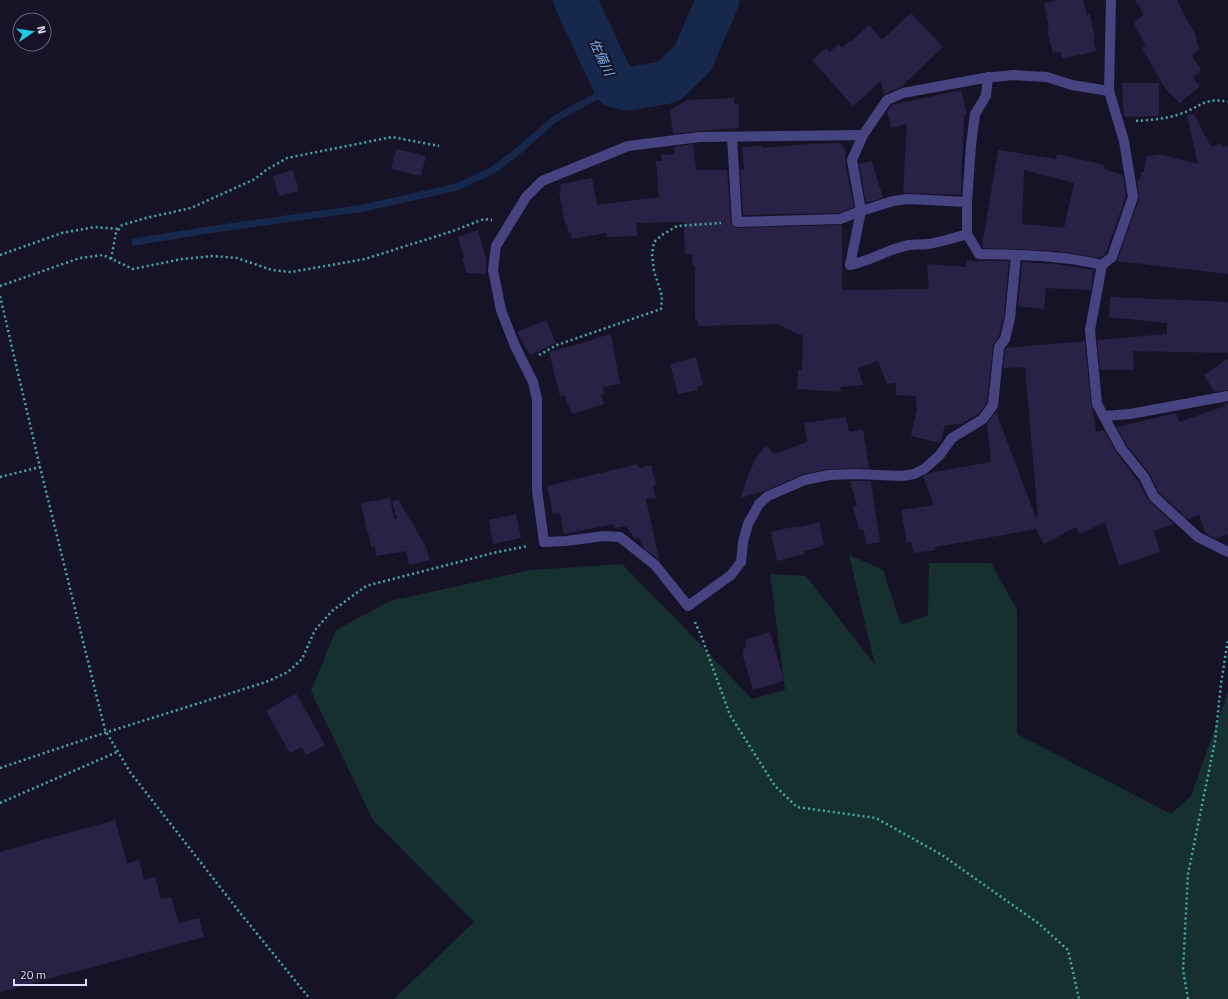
<svg xmlns="http://www.w3.org/2000/svg" width="1228" height="999" viewBox="0 0 1228 999" font-family="'Titillium Web','Noto Sans JP',sans-serif">
<rect width="100%" height="100%" fill="#171327"/>
<polygon fill="#163030" points="849,555 883,570 901,625 928,615 929,563 991,563 1017,610 1017,734 1171,814 1191,796 1228,692 1228,999 394,999 474,922 373,820 311,691 336,630 390,601 531,570 622,564 676,619 752,699 785,690 770,574 806,576 875,665"/>
<g fill="none" stroke-linecap="round" stroke-linejoin="round">
<polyline stroke="#16294c" stroke-width="7" points="135,242 208,230 364,208 457,187 493,170 522,148 553,120 615,86"/>
<polyline stroke="#16294c" stroke-width="43" points="575,0 615,86 628,89 668,82 693,58 718,0"/>
</g>
<g fill="#2a2146" fill-rule="evenodd">
<polygon points="1059,0 1083,0 1087,15 1090,14 1095,39 1093,39 1096,51 1062,59 1060,52 1053,53 1047,30 1049,30 1044,3"/>
<polygon points="1135,0 1177,0 1184,15 1195,33 1199,50 1192,56 1201,70 1193,78 1200,86 1180,103 1166,90 1142,48 1146,46 1133,22 1144,15"/>
<polygon points="911,13 943,47 901,87 884,94 881,81 853,106 812,60 826,48 830,52 838,44 842,48 850,41 851,42 869,25 882,40"/>
<polygon points="1122,83 1159,83 1159,116 1124,117"/>
<polygon points="956,91 956,92 961,91 967,114 964,115 961,195 903,193 907,124 891,128 887,111 892,105"/>
<polygon points="734,98 734,104 739,104 739,128 699,131 673,134 670,110 687,100"/>
<polygon points="1194,114 1211,147 1221,143 1222,147 1228,146 1228,274 1117,261 1139,199 1137,179 1140,180 1141,172 1144,172 1146,157 1158,154 1198,164 1187,116"/>
<polygon points="840,143 845,149 846,168 854,207 839,213 743,215 740,169 744,169 742,147 762,146 762,148 808,144"/>
<polygon points="693,144 696,170 727,170 731,222 734,228 737,228 842,225 842,290 929,289 927,264 966,267 967,260 979,262 979,261 1009,261 1004,317 999,336 993,346 987,403 978,414 962,424 945,425 940,443 911,436 917,409 916,396 896,395 896,383 887,384 878,361 858,368 863,385 840,387 841,392 797,389 798,370 802,370 803,336 777,324 698,326 697,319 695,319 695,266 693,266 692,254 685,254 684,222 636,223 637,236 607,237 606,233 572,239 571,232 569,233 567,224 565,224 559,191 561,190 560,184 592,178 597,205 659,197 656,161 662,161 661,155 675,154 674,147"/>
<polygon points="396,149 426,156 421,176 391,169"/>
<path d="M998,150L1056,159L1057,154L1105,165L1104,169L1123,175L1126,196L1106,253L1100,258L1057,251L983,248L982,246ZM1024,170L1074,183L1064,228L1022,224Z"/>
<polygon points="872,161 883,198 866,203 859,164"/>
<polygon points="293,170 299,191 279,196 273,176"/>
<polygon points="478,230 486,259 486,274 467,273 462,258 464,257 458,237"/>
<polygon points="1022,262 1056,264 1093,270 1091,290 1046,288 1044,309 1018,306"/>
<polygon points="1110,297 1228,302 1228,353 1133,351 1134,370 1100,370 1097,340 1167,334 1167,323 1109,317"/>
<polygon points="546,320 556,343 530,355 517,332"/>
<polygon points="611,334 620,384 603,387 604,394 601,394 604,404 572,414 569,404 567,404 565,395 560,396 549,352 593,340 593,339"/>
<polygon points="1085,341 1091,405 1093,411 1096,432 1104,430 1116,452 1138,481 1148,500 1174,524 1154,531 1160,552 1119,566 1105,522 1080,534 1076,527 1044,544 1036,529 935,547 935,550 914,553 911,542 907,543 901,510 934,505 923,477 929,473 991,462 987,424 996,412 1036,518 1038,517 1025,367 1003,368 1005,349 1006,348"/>
<polygon points="696,357 703,385 697,387 698,390 678,394 670,364"/>
<polygon points="1228,358 1228,390 1215,392 1204,375"/>
<polygon points="1224,403 1228,403 1228,534 1216,539 1205,533 1199,515 1188,519 1159,493 1150,474 1126,444 1117,427 1176,413 1179,422 1225,406"/>
<polygon points="846,417 849,432 863,429 869,468 829,469 804,474 764,491 741,498 748,475 755,460 766,445 774,454 807,442 804,423"/>
<polygon points="638,464 639,468 651,465 656,485 653,486 656,498 646,499 659,560 645,549 638,537 635,539 626,526 615,528 614,524 564,534 560,513 553,514 547,486"/>
<polygon points="850,481 871,481 880,542 867,544 863,529 859,530 853,507 857,506"/>
<polygon points="390,498 394,519 397,519 392,502 398,499 426,547 430,560 409,565 406,551 376,556 375,546 371,547 369,534 368,535 361,503"/>
<polygon points="516,514 521,538 493,544 489,520"/>
<polygon points="819,522 824,545 817,547 817,548 804,551 805,554 777,561 771,532 797,526 797,528"/>
<polygon points="770,632 784,681 753,690 742,653 744,652 743,648 747,647 745,640"/>
<polygon points="296,693 325,745 306,755 302,747 290,753 266,711"/>
<polygon points="115,820 127,863 139,860 144,880 155,877 161,899 171,897 179,923 199,918 204,937 0,992 0,852"/>
</g>
<g fill="none" stroke-linecap="round" stroke-linejoin="round">
<g stroke="#3daeac" stroke-width="2.5" stroke-dasharray="2 3" stroke-linecap="butt">
<path d="M1136,121C1150,120 1164,119 1177,115C1198,109 1205,96 1228,102"/>
<polyline points="0,255 62,233 95,227 118,229"/>
<polyline points="111,259 116,233 122,225 146,218 191,208 255,179 266,170 287,158 392,137 439,146"/>
<polyline points="0,286 80,258 103,255 133,269 182,259 213,256 237,258 272,270 291,272 365,259 450,232 484,219 492,220"/>
<polyline points="0,296 40,467 105,730 130,772 241,914 310,999"/>
<polyline points="539,355 557,345 661,309 662,296 654,271 652,254 654,242 662,235 677,226 721,223"/>
<polyline points="0,477 40,467"/>
<polyline points="695,622 702,638 730,715 775,786 797,807 876,818 942,855 1038,923 1068,950 1079,999"/>
<polyline points="0,768 95,736 266,682 288,672 302,659 315,630 332,611 366,586 493,553 528,546"/>
<polyline points="0,803 117,752"/>
<polyline points="1188,999 1183,970 1188,874 1215,741 1221,684 1228,639"/>
</g>
<g stroke="#474381" stroke-width="10">
<polyline points="1111,0 1109,91 1124,141 1133,197 1112,257 1102,265 1090,330 1097,404 1121,448 1144,477 1154,497 1198,537 1228,552"/>
<polyline points="863,135 700,137 628,146 542,181 526,197 496,246 493,270 501,310 515,346 533,382 537,399 537,490 544,542 566,541 604,536 620,537 655,565 688,606 731,575 741,562 743,542 748,524 759,504 768,496 805,480 829,475 856,474 902,476 914,474 924,469 939,456 952,438 983,419 993,405 999,347 1005,339 1010,318 1016,255"/>
<path d="M732,137L737,222L840,219L861,211L871,208L893,201L908,199L967,202V234L979,254C1020,255 1062,255 1102,265"/>
<polyline points="967,202 971,145 975,114 986,96 988,77"/>
<path d="M967,234C954,238 941,242 928,244C922,245 915,244 909,245C888,249 870,261 850,265L861,211L852,160L863,135L887,100L903,93L984,78L1013,75L1047,77L1072,85L1109,91"/>
<polyline points="1104,416 1130,414 1228,396"/>
</g>
</g>
<g text-anchor="middle" stroke-width="4" stroke-linejoin="round" paint-order="stroke">
<g font-size="13" font-style="italic" fill="#75b2f0" stroke="#171327">
<text transform="translate(602 57) rotate(65)" y="5">佐備川</text>
</g>
</g>
<g transform="translate(32 32) rotate(77)"><circle r="19" fill="#171327" stroke="#68637c"/>
<path d="M0-3L7 15L0 10L-7 15Z" fill="#1ccbe7"/>
<text y="-6" font-size="11" font-weight="bold" text-anchor="middle" fill="#e1dcfb">N</text>
</g>
<path d="M14 979v6h72v-6" fill="none" stroke="#e1dcfb" stroke-width="2"/>
<text x="20" y="979" font-size="12" fill="#e1dcfb" stroke="#171327" stroke-width="3" paint-order="stroke">20 m</text>
</svg>
